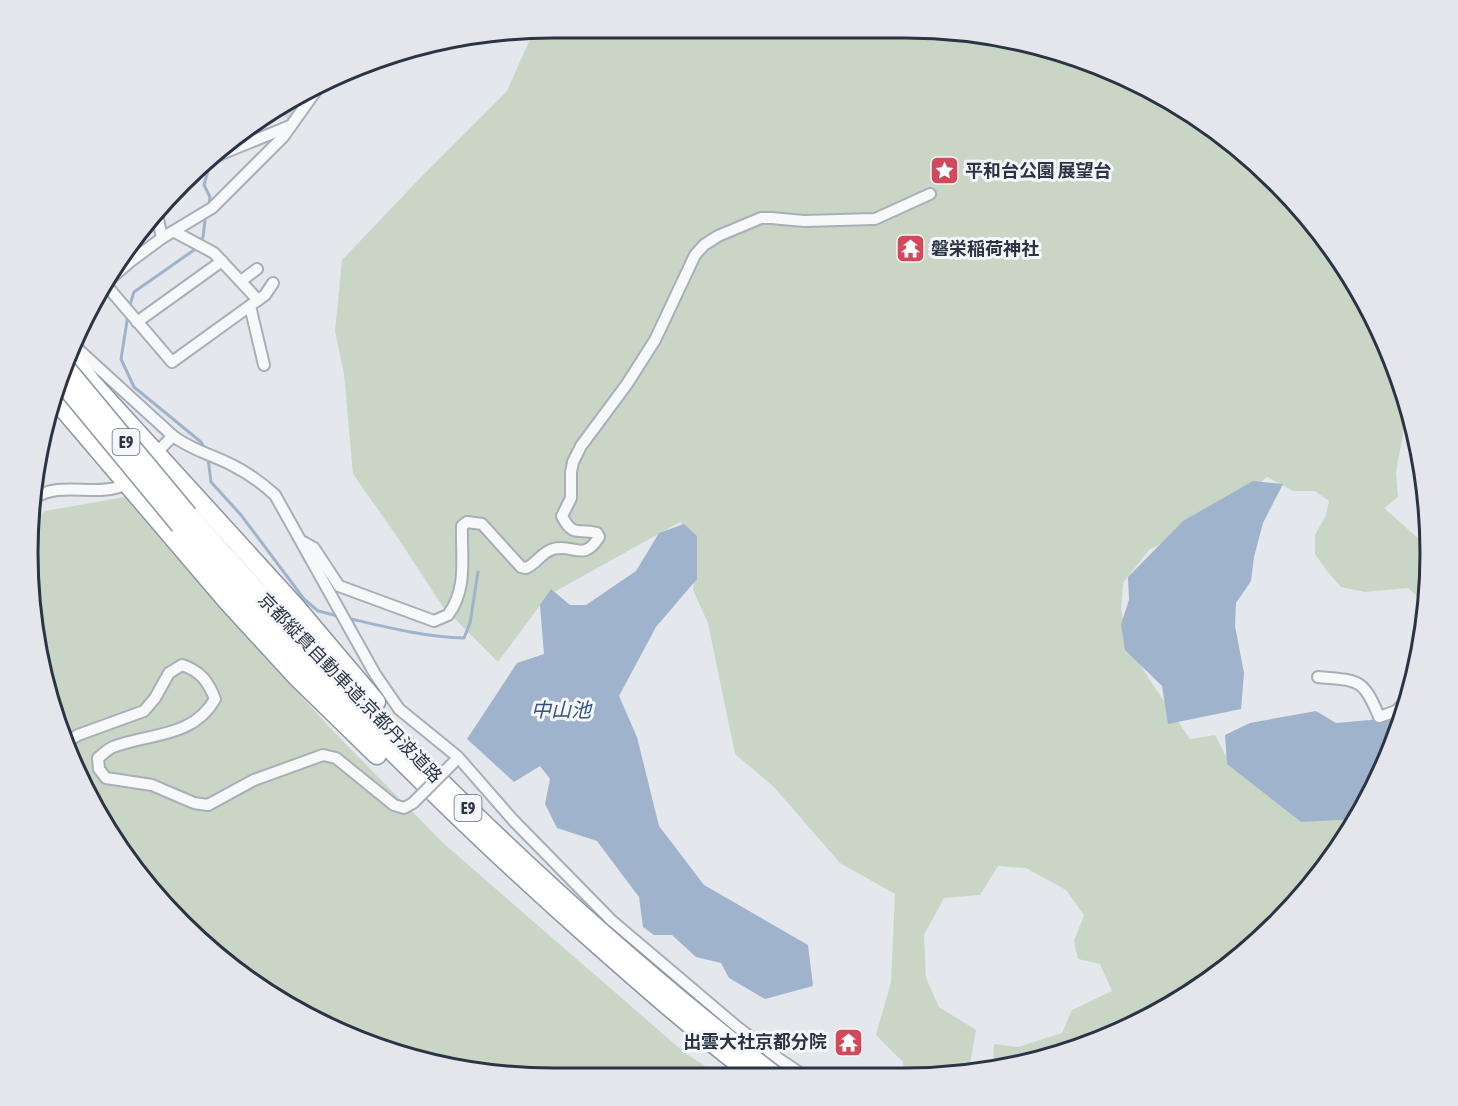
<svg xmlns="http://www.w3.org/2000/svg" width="1458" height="1106" viewBox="0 0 1458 1106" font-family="'Asap Condensed','Noto Sans JP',sans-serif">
<rect width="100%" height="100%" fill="#e4e7ec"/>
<polygon fill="#d2d6de" points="313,88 288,120 276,108 290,98"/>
<g fill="#c9d6c5">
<polygon points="553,27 939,28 1041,45 1138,81 1225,135 1342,260 1391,351 1402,387 1403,434 1396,472 1398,497 1384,508 1420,540 1431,555 1428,582 1418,597 1408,588 1365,592 1341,587 1327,571 1315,554 1315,535 1326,515 1329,501 1315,491 1293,491 1267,477 1232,505 1149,550 1123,583 1121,610 1129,646 1149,679 1190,739 1215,735 1226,756 1242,776 1263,785 1280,806 1357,817 1343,845 1277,925 1198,990 1106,1039 993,1069 994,1044 1018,1047 1062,1033 1072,1010 1112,991 1100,964 1078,959 1074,941 1084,915 1066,890 1026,868 998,866 980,895 944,898 924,935 926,978 939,1007 976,1030 968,1075 905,1075 903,1062 876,1035 891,982 895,894 840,863 774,787 735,754 708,623 693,590 697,542 680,522 547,596 498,662 443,607 398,538 353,474 344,374 335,331 342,260 422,176 507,91 534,30"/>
<polygon points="125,497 212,598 333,731 443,843 685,1053 717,1074 484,1074 384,1051 290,1008 181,925 116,846 55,722 28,587 32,525 45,511"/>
</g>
<g fill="#9fb4cc">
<polygon points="1253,481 1283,484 1263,523 1254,557 1251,581 1236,603 1235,626 1244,673 1241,709 1168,724 1162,686 1125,650 1121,624 1129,600 1128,577 1183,521"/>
<polygon points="684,524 697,536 697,579 656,627 619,696 637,737 659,826 704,885 808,945 813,986 765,999 729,978 721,963 696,957 672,935 654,935 643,927 639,897 597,841 557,828 545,804 550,779 540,766 514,782 467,739 517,663 544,654 540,605 551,589 570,605 586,605 636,571 659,533"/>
<polygon points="1316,711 1336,723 1392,718 1400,725 1391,754 1357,819 1301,822 1227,764 1225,735 1250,723"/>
</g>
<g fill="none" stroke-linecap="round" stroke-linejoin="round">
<g stroke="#9fb4cc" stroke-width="3">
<polyline points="209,205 210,197 204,185 210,163"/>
<polyline points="129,308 134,292 194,250 203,237 205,221"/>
<polyline points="128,315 121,359 134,387 201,442 205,449"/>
<polyline points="208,458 211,482 241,515 304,599 318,611 338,616"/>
<path d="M347,618C386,627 424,637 464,638L470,623L478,572"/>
</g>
<defs>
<g id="minor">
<polyline points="211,158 290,126"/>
<polyline points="157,214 162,238"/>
<polyline points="175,232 214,253 258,300"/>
<polyline points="111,278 131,261 162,238 212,208 283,137 320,85"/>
<polyline points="241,281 257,269"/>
<polyline points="106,285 172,362 265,295 273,283"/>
<polyline points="250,306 264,365"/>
<polyline points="137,322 222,261"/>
<path d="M73,343L81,352L173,436C193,451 211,454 232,465C248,473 262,483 275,495L375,674L399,709L458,757L513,820L611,920L736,1026L779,1059L803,1075"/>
<polyline points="161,448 173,436"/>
<polyline points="1420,449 1421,454"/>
<path d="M34,498C60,481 92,496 119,487"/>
<path d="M303,542L314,548L339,586L434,621L448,615C468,589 461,556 462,526L467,522L482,524L521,567L526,568C536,564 542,552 553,549C573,543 583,563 599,537L597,533C578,528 573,538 562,516L571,498V472L573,462L581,446L627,384L655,340L695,255L704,245L718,236L761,218H771L804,221L875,219L930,194"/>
<path d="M1318,677C1358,681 1363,677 1379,717L1396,711L1407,700"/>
<path d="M65,743L78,735L144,711L155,698L169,673L182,665C200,671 208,681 215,699C193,738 150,733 113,747C108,749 103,754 98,758L99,769L106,778L152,785L194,803L208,805L254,780L323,755L336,758L394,805L404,808L413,803"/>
<polyline points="121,852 124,855"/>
</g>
<g id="motorway">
<polyline points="70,355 92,383 294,605 376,702"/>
<polyline points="55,399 228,602 296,676 377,755"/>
<path d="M188,515C368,716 559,910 774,1075"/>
<path d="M180,525C311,673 447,812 596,943C647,988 698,1033 752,1074"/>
</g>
</defs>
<use href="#minor" stroke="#a9aeb7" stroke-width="14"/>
<use href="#motorway" stroke="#8b94a3" stroke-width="21"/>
<use href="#minor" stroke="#f7f8fa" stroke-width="10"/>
<use href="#motorway" stroke="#fff" stroke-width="18"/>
<defs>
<polyline id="minor-bridge" points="413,803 454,762"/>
<g id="motorway-bridge">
<polyline points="65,367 188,515"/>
<polyline points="61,381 180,525"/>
</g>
</defs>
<use href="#minor-bridge" stroke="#a9aeb7" stroke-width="14" stroke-linecap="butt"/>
<use href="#motorway-bridge" stroke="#8b94a3" stroke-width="21" stroke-linecap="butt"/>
<use href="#minor-bridge" stroke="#f7f8fa" stroke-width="10"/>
<use href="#motorway-bridge" stroke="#fff" stroke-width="18"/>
</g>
<defs>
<symbol id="sight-square" viewBox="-11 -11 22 22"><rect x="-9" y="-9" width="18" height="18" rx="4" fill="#d1495b" stroke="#f4f6f9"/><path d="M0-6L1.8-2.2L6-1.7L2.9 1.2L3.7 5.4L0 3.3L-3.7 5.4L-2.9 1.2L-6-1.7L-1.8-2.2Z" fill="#fff"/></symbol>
<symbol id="temple-square" viewBox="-11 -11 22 22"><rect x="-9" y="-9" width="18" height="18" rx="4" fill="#d1495b" stroke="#f4f6f9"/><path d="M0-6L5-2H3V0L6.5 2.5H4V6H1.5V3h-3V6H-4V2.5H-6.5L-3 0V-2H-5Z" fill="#fff"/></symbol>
</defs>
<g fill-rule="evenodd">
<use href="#sight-square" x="928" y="154" width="33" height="33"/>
<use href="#temple-square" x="894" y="232" width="33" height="33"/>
<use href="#temple-square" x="832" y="1026" width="33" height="33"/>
</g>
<g text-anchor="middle" stroke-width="6" stroke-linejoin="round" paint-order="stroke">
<g fill="#f4f6f9" stroke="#676e7b" stroke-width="1.5">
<rect x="112.5" y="429" width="27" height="26" rx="4.5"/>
<rect x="454.5" y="795" width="27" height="26" rx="4.5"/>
</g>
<g font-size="16" font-weight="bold" fill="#2b3445">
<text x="126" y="448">E9</text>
<text x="468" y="814">E9</text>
</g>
<g font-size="18" font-weight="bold" fill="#2b3445" stroke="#f4f6f9" text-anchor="start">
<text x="965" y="177">平和台公園 展望台</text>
<text x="931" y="255">磐栄稲荷神社</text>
<text x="827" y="1048" text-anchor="end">出雲大社京都分院</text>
</g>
<g font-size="18" fill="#2b3445" stroke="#f4f6f9">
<text transform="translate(350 688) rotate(46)" y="6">京都縦貫自動車道;京都丹波道路</text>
</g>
<g font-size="20" font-style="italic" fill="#34527a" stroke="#f4f6f9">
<text x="561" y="717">中山池</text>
</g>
</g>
<path d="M0 0H1458V1106H0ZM553 38H905A515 515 0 0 1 1420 553V553A515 515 0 0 1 905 1068H553A515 515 0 0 1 38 553V553A515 515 0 0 1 553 38Z" fill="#e4e6eb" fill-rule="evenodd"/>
<path fill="none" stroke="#2b3445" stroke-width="3" d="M553 38H905A515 515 0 0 1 1420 553V553A515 515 0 0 1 905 1068H553A515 515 0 0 1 38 553V553A515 515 0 0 1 553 38Z"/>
</svg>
